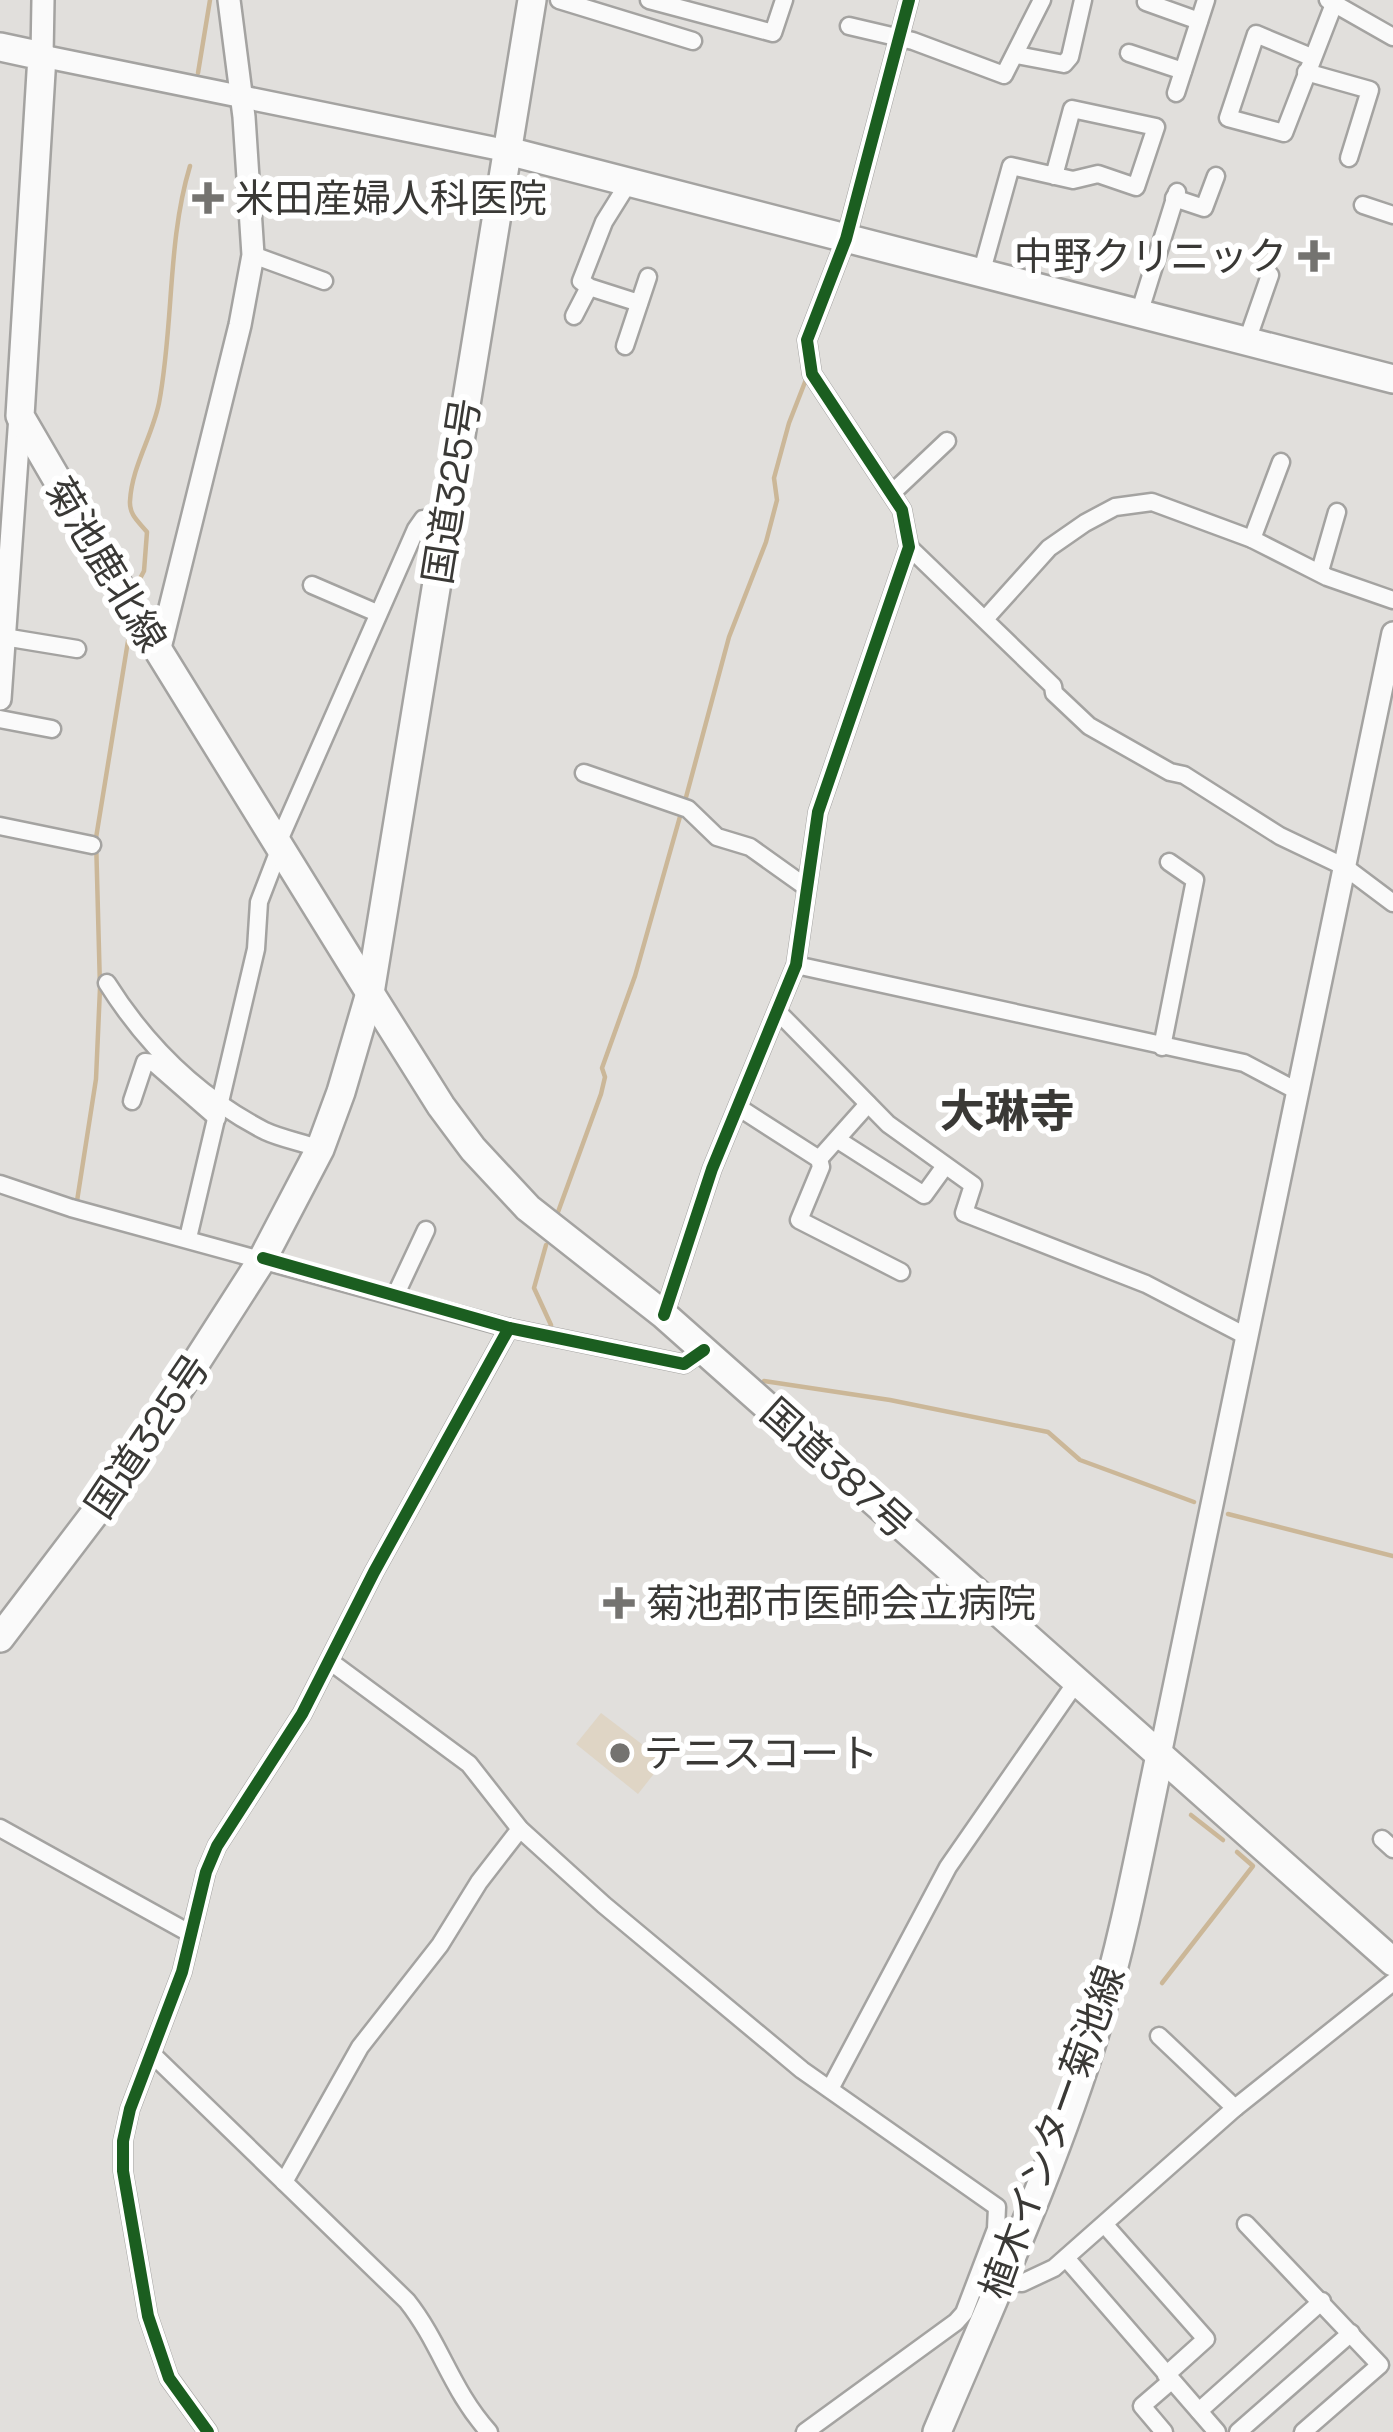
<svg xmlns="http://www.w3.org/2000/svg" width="1393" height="2432" viewBox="0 0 1393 2432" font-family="'Space Grotesk','Noto Sans JP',sans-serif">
<rect width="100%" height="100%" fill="#e1dfdc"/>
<polygon fill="#dfd5c5" points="601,1713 664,1761 638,1794 576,1744"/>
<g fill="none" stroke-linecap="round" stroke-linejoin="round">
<g stroke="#cbb798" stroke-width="4.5">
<polyline points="198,73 210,0"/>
<path d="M135,588L144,571L147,532C139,522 129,515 130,501C132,466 152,437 159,403C174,324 167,242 190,166"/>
<polyline points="685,801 729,637 766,542 777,500 774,478 789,423 807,377"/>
<polyline points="73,1200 77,1201 96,1079 100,988 96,838 128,641"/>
<polyline points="558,1212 601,1094 605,1077 602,1068 635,976 681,813"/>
<polyline points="546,1245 534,1288 551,1325"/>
<polyline points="764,1381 890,1400 1048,1432 1080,1460 1194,1502"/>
<polyline points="1228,1514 1393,1556"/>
<polyline points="1191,1815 1223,1840"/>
<polyline points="1162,1983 1253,1866 1237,1852"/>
</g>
<defs>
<g id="minor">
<polyline points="559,0 693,41"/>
<polyline points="649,0 773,33 784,0"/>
<polyline points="1328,0 1393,37"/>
<polyline points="1146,2 1199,21"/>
<polyline points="849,26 913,41 1004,75 1042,0"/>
<polyline points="1129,53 1183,71"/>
<polyline points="1017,55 1064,64 1070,57 1083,0"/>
<polyline points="1311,57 1256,34 1228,118 1284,133 1334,4"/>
<polyline points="1306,72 1370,90 1349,158"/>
<polyline points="1176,93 1206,0"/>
<polyline points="629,182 604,222 581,281 589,287 639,303"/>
<polyline points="1174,198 1204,208 1216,176"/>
<polyline points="1363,205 1393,215"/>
<polyline points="253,255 324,281"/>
<polyline points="981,274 1011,166 1073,180 1098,174 1136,187 1156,127 1072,109 1054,176"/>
<polyline points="1139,314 1177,192"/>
<polyline points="574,316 589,287"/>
<polyline points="1247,341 1270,275"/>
<polyline points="625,346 648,277"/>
<polyline points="892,493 947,441"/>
<polyline points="1252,539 1281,462"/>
<polyline points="909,547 1053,686 1054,693 1089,726 1170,772 1184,775 1280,836 1345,867 1393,903"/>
<polyline points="1320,571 1337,512"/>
<polyline points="312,585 377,613"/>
<polyline points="986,618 1049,548 1085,523 1115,507 1152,502 1252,539 1327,577 1393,600"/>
<polyline points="4,637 77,649"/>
<polyline points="0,719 52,729"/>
<polyline points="584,773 688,809 717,837 750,847 806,887"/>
<polyline points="0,826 92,845"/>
<polyline points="277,845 416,529 423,519 446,519"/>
<polyline points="796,965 1244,1063 1299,1092"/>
<path d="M107,983C146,1045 199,1097 265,1131C282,1139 302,1142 320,1149"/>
<polyline points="778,1012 888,1124 973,1185 964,1213 1146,1284 1248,1337"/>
<polyline points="1162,1047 1195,880 1169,862"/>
<polyline points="132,1101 145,1062 154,1063 217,1118"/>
<polyline points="738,1107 819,1159 821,1167 799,1220 901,1272"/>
<polyline points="838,1140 924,1195 945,1166"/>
<polyline points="819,1159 868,1104"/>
<polyline points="0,1184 71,1208 509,1328 684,1364 704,1350"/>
<polyline points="188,1238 256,949 259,902 279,850"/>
<polyline points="395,1296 426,1230"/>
<polyline points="664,1315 712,1169 796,965 818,812 909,547 902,510 812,374 807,340 846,239 909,0"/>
<polyline points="331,1662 469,1764 520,1829 604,1905 802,2070 997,2207 996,2229 964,2313 956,2322 805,2432"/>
<polyline points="0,1828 191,1934"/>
<polyline points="1382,1839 1393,1849"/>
<polyline points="1159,2036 1235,2108"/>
<path d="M151,2053L407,2301C441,2344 451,2390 489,2432"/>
<polyline points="830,2089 948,1867 1077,1681"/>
<polyline points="284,2182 360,2047 440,1945 479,1882 520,1829"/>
<polyline points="1246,2224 1380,2365 1303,2432"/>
<polyline points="1105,2225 1206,2339 1166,2375"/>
<polyline points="1066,2258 1217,2432"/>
<polyline points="1001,2281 1022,2283 1054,2268 1235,2108 1393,1982"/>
<polyline points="1199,2411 1322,2301"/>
<polyline points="208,2432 169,2378 148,2316 123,2171 123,2141 130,2109 182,1972 206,1872 217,1846 302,1714 374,1572 509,1328"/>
<polyline points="1164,2432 1142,2406 1171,2381"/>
<polyline points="1238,2432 1351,2333"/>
</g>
<g id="tertiary">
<polyline points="43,0 42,56 508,151"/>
<polyline points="159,652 240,325 253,255 244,117 229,0"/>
<polyline points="0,699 20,416"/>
<polyline points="1160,1755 1393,633"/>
</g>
<g id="primary">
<polyline points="0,47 42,56 20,416 126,598 370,993"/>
<path d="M937,2432C994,2297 1056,2163 1098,2023C1125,1935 1141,1844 1160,1755"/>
</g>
<g id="trunk">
<polyline points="508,151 1393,379"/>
<polyline points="370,993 441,1106 473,1149 528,1208 664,1315 1393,1962"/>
<polyline points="0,1638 124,1475 263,1258 320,1149 341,1092 370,993 532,0"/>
</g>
</defs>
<use href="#minor" stroke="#a4a3a1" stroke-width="21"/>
<use href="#tertiary" stroke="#a4a3a1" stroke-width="26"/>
<use href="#primary" stroke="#a4a3a1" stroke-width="32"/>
<use href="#trunk" stroke="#a4a3a1" stroke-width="32"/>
<use href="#minor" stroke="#fafafa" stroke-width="16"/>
<use href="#tertiary" stroke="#fafafa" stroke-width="21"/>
<use href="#primary" stroke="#fafafa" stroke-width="27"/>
<use href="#trunk" stroke="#fafafa" stroke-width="27"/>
<defs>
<g id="cycleway">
<polyline points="263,1258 509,1328 684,1364 704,1350"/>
<polyline points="664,1315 712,1169 796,965 818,812 909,547 902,510 812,374 807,340 846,239 909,0"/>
<polyline points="208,2432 169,2378 148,2316 123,2171 123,2141 130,2109 182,1972 206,1872 217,1846 302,1714 374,1572 509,1328"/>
</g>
</defs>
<use href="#cycleway" stroke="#fff" stroke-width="20"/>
<use href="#cycleway" stroke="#1b5e20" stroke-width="12"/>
</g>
<g fill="#747370" stroke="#fff" stroke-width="4.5">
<path d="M202 180h12v12h12v12h-12v12h-12v-12h-12v-12h12z"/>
<path d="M1308 238h12v12h12v12h-12v12h-12v-12h-12v-12h12z"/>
<path d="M613 1585h12v12h12v12h-12v12h-12v-12h-12v-12h12z"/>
<circle cx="620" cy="1753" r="12"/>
</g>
<g text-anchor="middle" stroke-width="12" stroke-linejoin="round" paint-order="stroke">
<g font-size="39" fill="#3a3936" stroke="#fff" text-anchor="start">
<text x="235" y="212">米田産婦人科医院</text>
<text x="1287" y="270" text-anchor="end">中野クリニック</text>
<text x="646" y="1617">菊池郡市医師会立病院</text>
<text x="644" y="1767">テニスコート</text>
</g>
<g font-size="39" fill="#3a3936" stroke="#fff">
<text transform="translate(451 491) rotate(-81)" y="14">国道325号</text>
<text transform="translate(106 564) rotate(59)" y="14">菊池鹿北線</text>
<text transform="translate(147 1436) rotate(-56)" y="14">国道325号</text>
<text transform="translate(837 1468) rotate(42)" y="14">国道387号</text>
<text transform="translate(1052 2132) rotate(-70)" y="14">植木インター菊池線</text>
</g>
<g font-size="45" font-weight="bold" fill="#3a3936" stroke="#fff">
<text x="1007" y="1127">大琳寺</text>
</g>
</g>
</svg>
